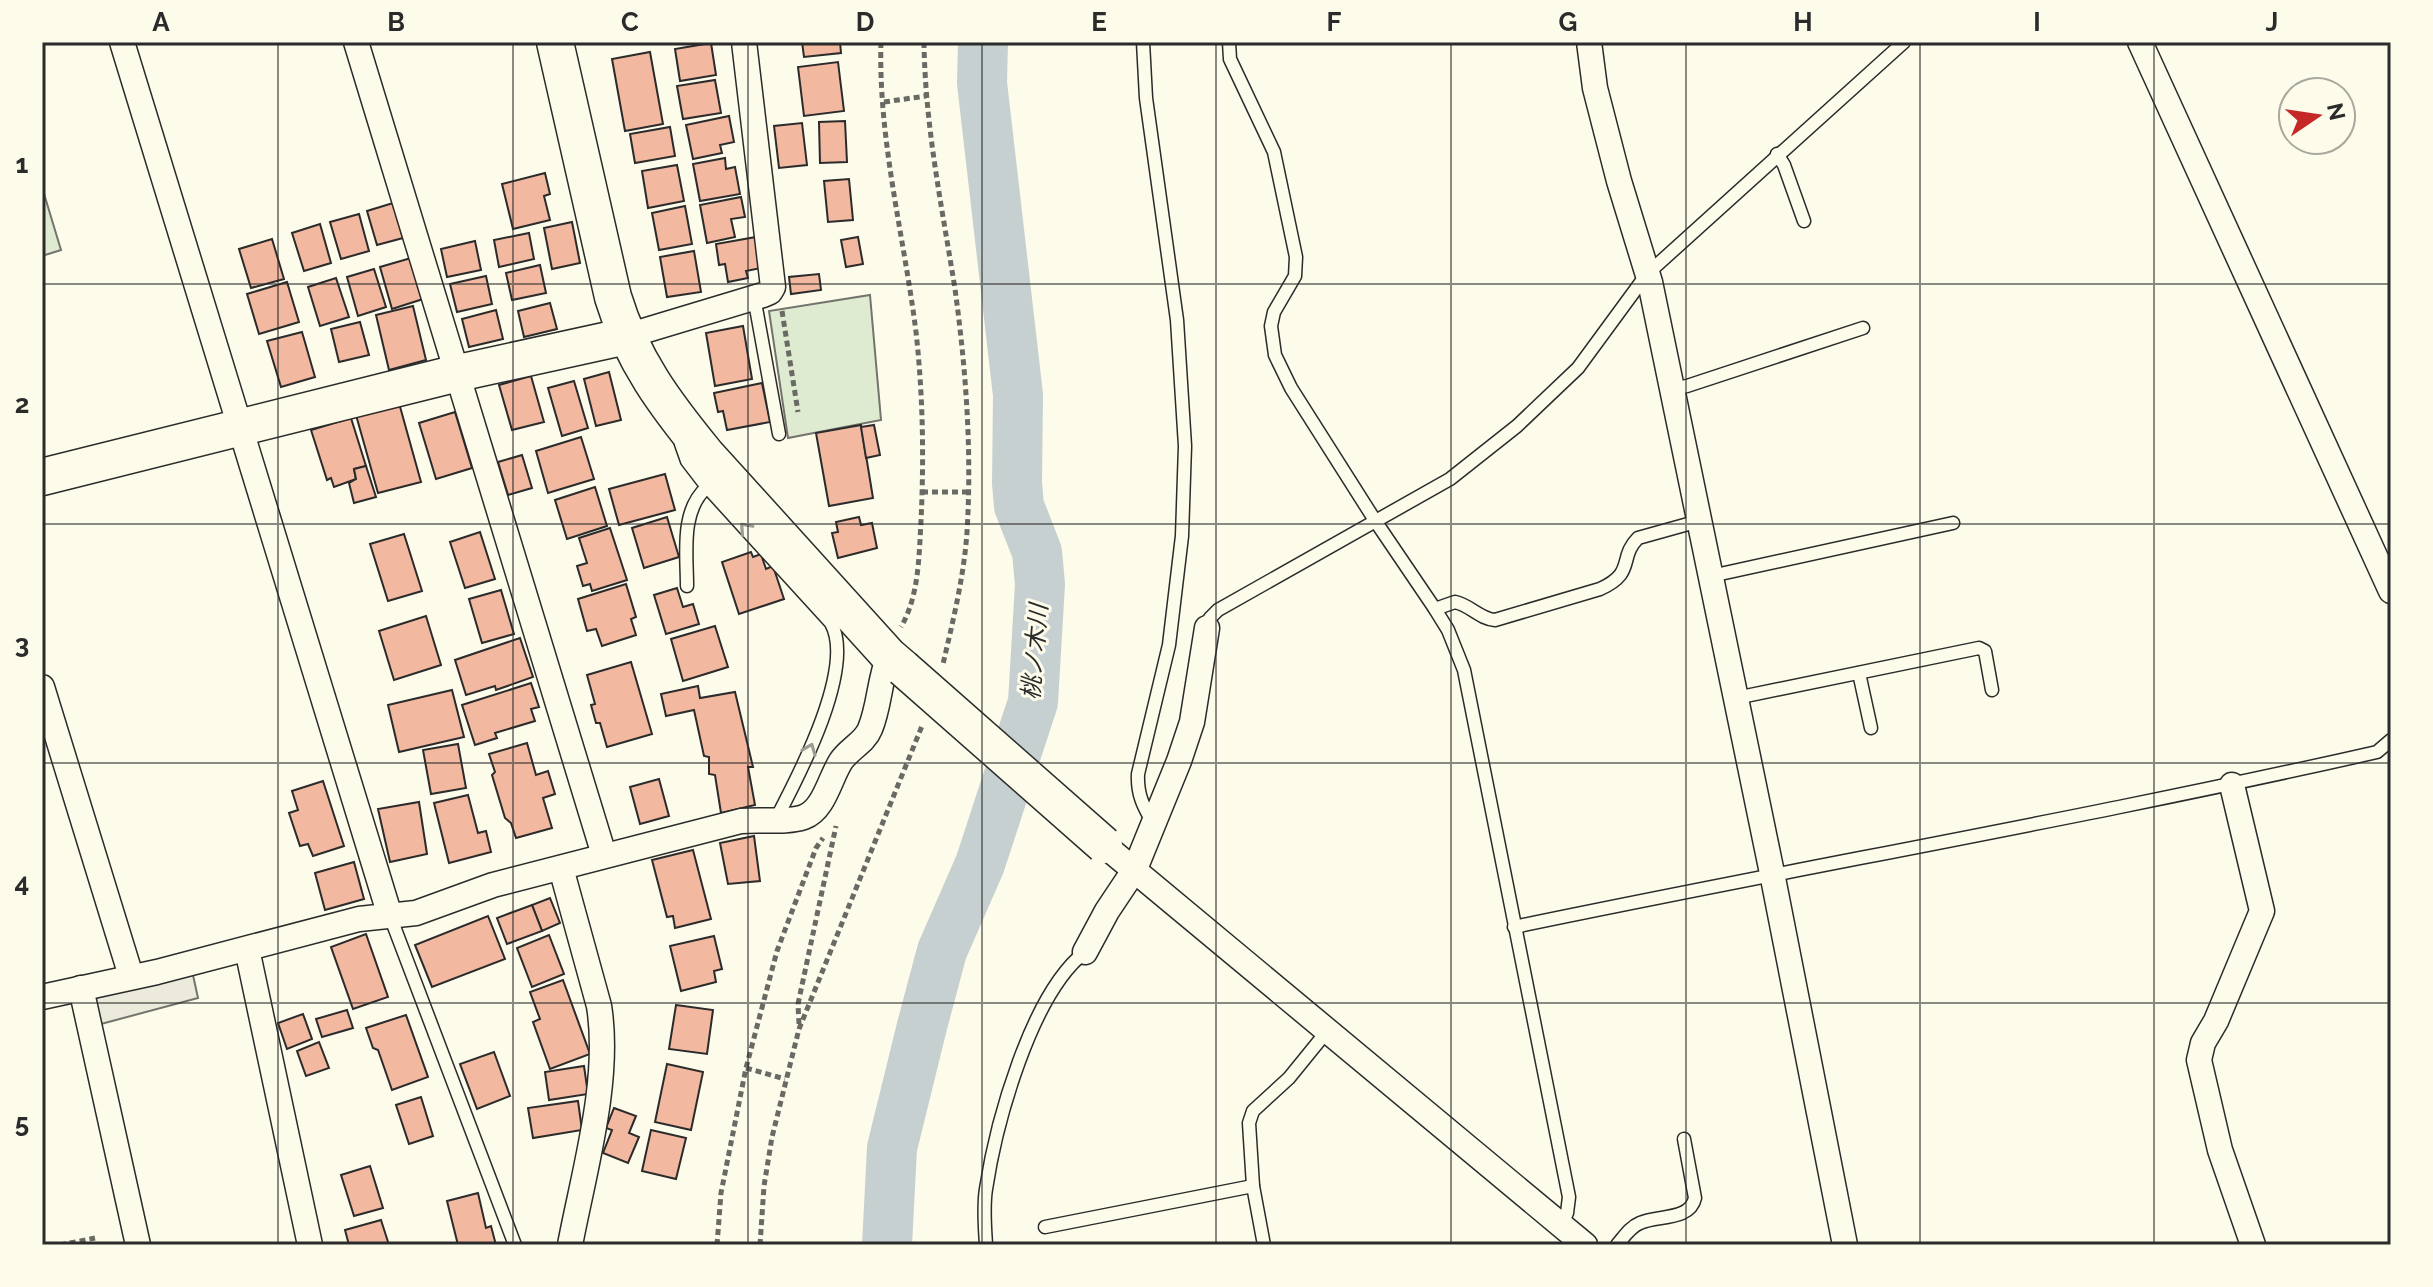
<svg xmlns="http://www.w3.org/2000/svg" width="2433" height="1287" viewBox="0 0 2433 1287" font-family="Raleway,'Noto Sans JP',sans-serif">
<rect width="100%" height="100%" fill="#fdfbea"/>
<g fill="#deebd1" stroke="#74746e" stroke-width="2">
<polygon points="42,187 61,250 42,256"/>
<polygon points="870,295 881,420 788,438 769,311"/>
</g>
<polygon fill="#eceadb" stroke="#74746e" stroke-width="2" points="193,975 198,998 101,1024 95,998"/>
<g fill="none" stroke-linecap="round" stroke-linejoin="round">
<polyline stroke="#c7d0d0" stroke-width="50" points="887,1245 892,1148 922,1026 942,951 980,864 1033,702 1040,584 1037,552 1019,506 1017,483 1018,395 982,83 983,42"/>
</g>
<g fill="#f2b8a0" stroke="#2b2b2b" stroke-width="2">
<polygon points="802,42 840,42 841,53 804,57"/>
<polygon points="711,43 716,75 680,81 675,49"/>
<polygon points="650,52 663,124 625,131 612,59"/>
<polygon points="838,62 844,111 804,116 798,67"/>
<polygon points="715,80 721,113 683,119 677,86"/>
<polygon points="729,116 734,142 720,145 722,153 693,159 686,125"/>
<polygon points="845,121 847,162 820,163 819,122"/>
<polygon points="802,123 807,165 779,168 774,126"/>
<polygon points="670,127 675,156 635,163 630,134"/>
<polygon points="725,158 726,169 735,167 740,194 700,201 693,164"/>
<polygon points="677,165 684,201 648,208 642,171"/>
<polygon points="545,173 550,194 544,196 550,220 513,229 502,184"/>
<polygon points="849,179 853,220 828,222 824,181"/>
<polygon points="741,197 745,217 731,219 735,237 707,243 700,205"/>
<polygon points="393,203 403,238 377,245 367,211"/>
<polygon points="685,206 692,244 659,250 652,213"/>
<polygon points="359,214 369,251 341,259 330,222"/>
<polygon points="572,222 580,263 552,269 544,228"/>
<polygon points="320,224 331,263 304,271 292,233"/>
<polygon points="529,233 534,259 499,267 494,240"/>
<polygon points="756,237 761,268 746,271 748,278 728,282 725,264 719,265 716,244"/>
<polygon points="858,237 863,264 846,267 841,240"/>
<polygon points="272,239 284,279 251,288 239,249"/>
<polygon points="475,241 481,270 447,277 441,249"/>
<polygon points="694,251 701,292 667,297 660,257"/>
<polygon points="411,258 423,299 392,309 380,267"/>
<polygon points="540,265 546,293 512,300 506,273"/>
<polygon points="374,269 386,307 358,316 347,277"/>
<polygon points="819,274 821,290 791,294 789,277"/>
<polygon points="486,276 492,304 457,312 450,284"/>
<polygon points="336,278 349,317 320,326 308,287"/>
<polygon points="287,282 299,322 259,334 247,294"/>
<polygon points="550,303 557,329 524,337 518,311"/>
<polygon points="413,306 426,360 389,370 376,315"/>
<polygon points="496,310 503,339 469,347 462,319"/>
<polygon points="360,322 369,355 339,362 331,329"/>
<polygon points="743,326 752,379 715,386 706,333"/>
<polygon points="302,332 315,377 281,387 267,341"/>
<polygon points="609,372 621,420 596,426 584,379"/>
<polygon points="531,376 544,422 512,430 499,385"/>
<polygon points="574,381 588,428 562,436 548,388"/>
<polygon points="762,383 770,422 727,430 723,411 718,412 714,393"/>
<polygon points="399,403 421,482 378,493 356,415"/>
<polygon points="455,412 472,468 436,479 419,423"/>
<polygon points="351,418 366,466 354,469 356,479 334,487 331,478 327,480 311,430"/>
<polygon points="861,425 873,498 829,506 816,433"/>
<polygon points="874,425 880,455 866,458 861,427"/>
<polygon points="581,437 594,479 548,493 536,451"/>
<polygon points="522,455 532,488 508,495 498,462"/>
<polygon points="366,466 376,497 354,503 349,483 356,479 354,469"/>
<polygon points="665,474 675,510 619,525 609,489"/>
<polygon points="595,487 607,526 567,539 555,500"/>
<polygon points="667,517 679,557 644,568 632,528"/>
<polygon points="859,517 861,525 872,523 877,548 838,558 832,533 838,532 836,522"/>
<polygon points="610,528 627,580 592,591 590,584 583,586 577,566 587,563 579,538"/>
<polygon points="480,532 495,579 465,588 450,542"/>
<polygon points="404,534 422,591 388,601 370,544"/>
<polygon points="751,552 753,557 761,554 766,569 773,566 784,599 739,614 722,562"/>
<polygon points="626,584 636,617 631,619 636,635 602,646 596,629 587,631 578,599"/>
<polygon points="677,588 683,607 693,604 699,624 666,634 654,595"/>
<polygon points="501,590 514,634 482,643 469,599"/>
<polygon points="426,616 441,665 394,680 379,631"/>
<polygon points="715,626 728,667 683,681 671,639"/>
<polygon points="520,638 533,677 496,690 495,686 466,695 455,660"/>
<polygon points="631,662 652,734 607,747 600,723 596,723 591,705 595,704 587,675"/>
<polygon points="531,683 539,707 531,709 535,721 495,733 497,738 475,745 462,705"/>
<polygon points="698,686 700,698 735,692 753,767 748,767 755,805 721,813 715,775 709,774 709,757 704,756 694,710 666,716 661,694"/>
<polygon points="452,690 464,737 399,752 388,705"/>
<polygon points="527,743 536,775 548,771 555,794 543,798 552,828 516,838 511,823 505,818 492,775 495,772 489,754"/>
<polygon points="458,744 466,788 431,794 423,750"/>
<polygon points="659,779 669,816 640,824 630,787"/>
<polygon points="323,781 344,846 313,856 308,844 300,846 289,813 298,810 292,791"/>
<polygon points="468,795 478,833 486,831 491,852 449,863 434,803"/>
<polygon points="419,802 427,854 390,862 378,809"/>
<polygon points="754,836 760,881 728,884 720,843"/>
<polygon points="693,850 711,919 675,928 673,916 667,917 652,860"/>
<polygon points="354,862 364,899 325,910 315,873"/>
<polygon points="550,898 560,923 542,931 532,905"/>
<polygon points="532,905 542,931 507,944 497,918"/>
<polygon points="488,916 505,959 432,987 415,945"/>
<polygon points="366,934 388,997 353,1009 331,947"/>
<polygon points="549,935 564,974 532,987 517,948"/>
<polygon points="714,936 722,969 714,971 716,982 681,991 670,946"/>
<polygon points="563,980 590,1054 550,1069 533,1022 540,1019 530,992"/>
<polygon points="676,1005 713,1010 707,1054 669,1049"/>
<polygon points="347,1010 353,1028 322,1037 316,1019"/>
<polygon points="303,1014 312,1039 287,1049 278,1023"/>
<polygon points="406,1015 428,1077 392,1090 378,1050 373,1048 366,1028"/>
<polygon points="319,1042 329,1068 306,1076 297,1051"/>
<polygon points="494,1052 510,1096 477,1109 460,1064"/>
<polygon points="667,1064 703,1072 691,1130 655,1122"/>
<polygon points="584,1066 588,1094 549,1100 545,1072"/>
<polygon points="421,1097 433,1136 409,1144 396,1105"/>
<polygon points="578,1101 582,1130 533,1138 528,1108"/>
<polygon points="614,1108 636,1116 629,1133 639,1137 628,1163 603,1153 612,1130 606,1128"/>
<polygon points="651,1130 686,1138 676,1179 642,1171"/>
<polygon points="370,1166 383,1208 354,1216 341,1175"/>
<polygon points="478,1193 486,1228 491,1226 496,1245 458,1245 447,1201"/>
<polygon points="381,1220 389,1245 349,1245 345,1230"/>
</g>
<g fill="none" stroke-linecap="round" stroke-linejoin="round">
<defs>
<g id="lane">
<path d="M1143,42L1146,98L1177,320L1185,446L1182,536L1169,645L1138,774C1137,794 1143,806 1153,823"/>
<polyline points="1229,42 1230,59 1274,152 1296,257 1295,276 1274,312 1271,326 1275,355 1291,388 1376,522 1435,609 1448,630 1464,670 1569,1197 1567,1213 1561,1225"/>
<polyline points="1777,154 1784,165 1804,221"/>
<polyline points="754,297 779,434"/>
<polyline points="1672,389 1687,386 1863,328"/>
<path d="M681,444L687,461L707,487L831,623C856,668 798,777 776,819"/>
<polyline points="1711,576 1953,523"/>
<path d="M687,586C687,553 680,511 707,487"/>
<path d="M1435,609L1455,602C1470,605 1480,619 1495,620L1600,589C1636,573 1618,558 1638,538L1699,521"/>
<polyline points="1207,628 1210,618 1218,610 1450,479 1517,426 1578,368 1647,274 1904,42"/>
<polyline points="1859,673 1871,728"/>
<polyline points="1736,698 1979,648 1985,651 1992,690"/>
<polyline points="390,916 515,1245"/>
<path d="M1514,927C1801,867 2091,817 2377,752L2391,740"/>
<polyline points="1045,1227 1253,1186"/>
<path d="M986,1245C985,1227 983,1207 986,1189C996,1123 1031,994 1085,952"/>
<polyline points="1264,1245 1253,1186 1249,1123 1253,1111 1289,1078 1328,1030"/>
<path d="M1617,1245C1624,1237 1630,1227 1640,1223C1657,1215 1690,1221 1695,1198L1684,1139"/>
</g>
<g id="street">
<polyline points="122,42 390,916"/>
<polyline points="356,42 604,855"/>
<polyline points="1589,42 1595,88 1619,181 1650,282 1772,873 1845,1245"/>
<polyline points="2140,42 2391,591"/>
<polyline points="627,336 763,295 770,292 773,287 744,42"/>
<polyline points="42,687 131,976"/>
<polyline points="2232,785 2262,911 2216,1021 2203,1043 2199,1060 2220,1150 2253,1245"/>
<polyline points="1104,845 1585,1245"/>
<path d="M561,868L599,1006C611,1080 584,1171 570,1245"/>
<polyline points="247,949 310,1245"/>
<polyline points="1085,952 1107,911 1135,869 1179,761 1192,722 1207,628"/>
<polyline points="81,988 138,1245"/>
<path d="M42,997L157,972L359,919L416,913L493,885L741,821C760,819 787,823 804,817C824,810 830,778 841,761C849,749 865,742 870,729C880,705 879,680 889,656"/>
</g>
<g id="secondary">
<path d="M555,42L613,297C632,360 665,404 706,454L889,656L903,668"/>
<polyline points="42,477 458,373 627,336"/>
</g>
</defs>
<use href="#lane" stroke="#2b2b2b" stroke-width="15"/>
<use href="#street" stroke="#2b2b2b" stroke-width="27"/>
<use href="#secondary" stroke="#2b2b2b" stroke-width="39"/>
<g stroke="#6a6964" stroke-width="5" stroke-dasharray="6 4" stroke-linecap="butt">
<path d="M881,42C878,139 904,236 916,332C923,395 924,458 921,521C919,556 919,596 901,627"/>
<path d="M924,42C925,126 942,207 955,289C966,369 972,452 967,532C964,576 953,621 943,664"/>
<polyline points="884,102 926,96"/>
<polyline points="782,311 798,412"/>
<polyline points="922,492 967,492"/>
<polyline points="799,1024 798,1004 836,826"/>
<polyline points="746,1068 785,1079"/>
<polyline points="60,1245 95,1238"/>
<polyline points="717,1245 721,1193 746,1068 777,951 816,848 823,838"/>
<polyline points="760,1245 764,1186 772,1137 799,1029 922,726"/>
</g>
<use href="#lane" stroke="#fdfbea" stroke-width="12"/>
<use href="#street" stroke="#fdfbea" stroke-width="24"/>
<use href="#secondary" stroke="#fdfbea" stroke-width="36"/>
<defs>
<polyline id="secondary-bridge" points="903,668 1104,845"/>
</defs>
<use href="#secondary-bridge" stroke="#2b2b2b" stroke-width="39" stroke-linecap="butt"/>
<use href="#secondary-bridge" stroke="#fdfbea" stroke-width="36"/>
</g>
<defs><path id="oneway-chevron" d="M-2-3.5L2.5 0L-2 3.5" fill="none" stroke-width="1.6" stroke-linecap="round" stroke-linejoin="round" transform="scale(2)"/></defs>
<g stroke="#9e9d94">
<use href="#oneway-chevron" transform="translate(745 528) rotate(-132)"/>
<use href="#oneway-chevron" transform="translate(810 749) rotate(-68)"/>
</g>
<path fill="none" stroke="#2b2b2b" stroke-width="2" stroke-opacity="0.55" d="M278,42V1245M513,42V1245M748,42V1245M982,42V1245M1216,42V1245M1451,42V1245M1686,42V1245M1920,42V1245M2154,42V1245M42,284H2391M42,524H2391M42,763H2391M42,1003H2391"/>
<g text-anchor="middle" stroke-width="6" stroke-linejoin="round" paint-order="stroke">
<g font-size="24" font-style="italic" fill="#2b2b2b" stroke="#fdfbea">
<text transform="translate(1035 652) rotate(-85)" y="8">桃ノ木川</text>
</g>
</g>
<rect width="2433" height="1287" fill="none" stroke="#fdfbea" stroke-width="88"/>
<g transform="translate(2317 116) rotate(77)"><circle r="38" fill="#fdfbea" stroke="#a9a89e" stroke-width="2"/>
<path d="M0-6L14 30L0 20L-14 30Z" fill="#c62828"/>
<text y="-12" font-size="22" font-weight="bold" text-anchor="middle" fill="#2b2b2b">N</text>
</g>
<rect x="44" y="44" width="2345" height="1199" fill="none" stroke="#2b2b2b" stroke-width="3"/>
<g font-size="26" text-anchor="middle" font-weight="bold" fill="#2b2b2b">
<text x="161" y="31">A</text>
<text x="396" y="31">B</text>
<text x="630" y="31">C</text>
<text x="865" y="31">D</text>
<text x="1099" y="31">E</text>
<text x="1334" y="31">F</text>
<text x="1568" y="31">G</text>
<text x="1803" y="31">H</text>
<text x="2037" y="31">I</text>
<text x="2272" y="31">J</text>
<text x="22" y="173">1</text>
<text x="22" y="413">2</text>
<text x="22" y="653">3</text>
<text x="22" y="892">4</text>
<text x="22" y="1132">5</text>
</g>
</svg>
